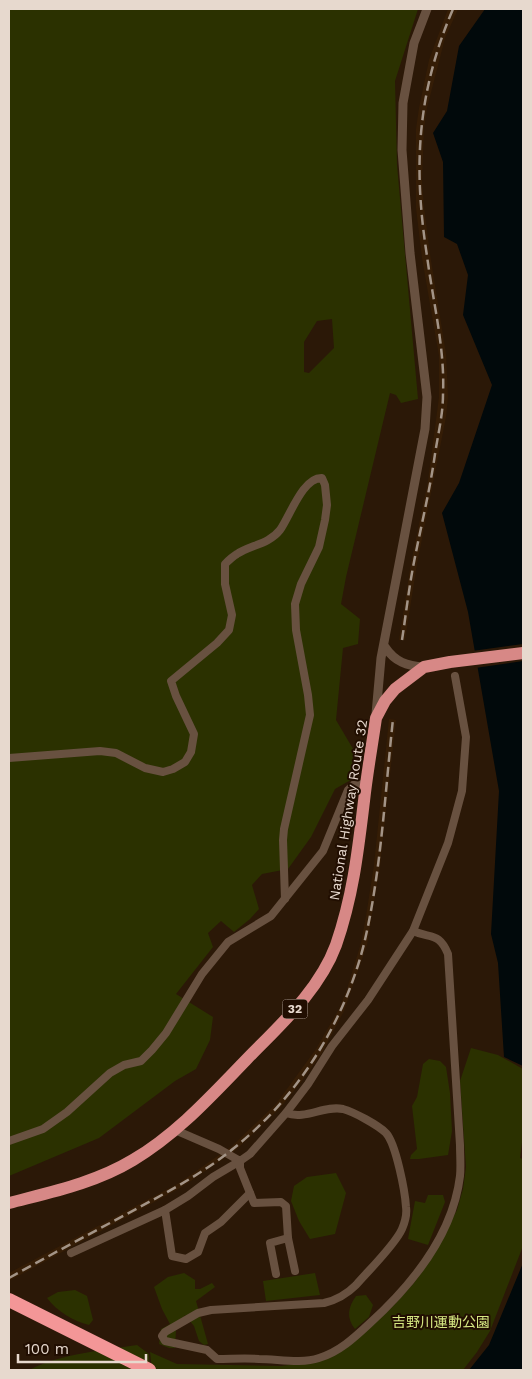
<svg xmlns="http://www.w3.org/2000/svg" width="532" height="1379" viewBox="0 0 532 1379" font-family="'Work Sans','Noto Sans JP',sans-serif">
<rect width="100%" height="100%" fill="#2b1807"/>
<g fill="#351d06">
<polygon points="448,9 458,9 445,38 427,108 424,129 422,181 424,207 430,254 446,354 448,397 446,417 417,564 405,640 399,640 411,563 428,481 439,397 439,356 422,258 416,208 416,129 419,108 429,60"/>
<polygon points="389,719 396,720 380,866 367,945 344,1011 322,1053 301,1082 280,1108 236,1150 182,1187 9,1281 9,1273 179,1183 232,1146 276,1104 316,1049 339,1009 347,989 361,943 366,916 374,865"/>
</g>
<g fill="#2b3100" fill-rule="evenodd">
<path d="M9,9H418L395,81L397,165L418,399L401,403L396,395L390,393L346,577L341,604L360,619L358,644L343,648L336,720L359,759L356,777L335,789L311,837L288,869L262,874L252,885L259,909L250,919L234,932L221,921L208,933L213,947L176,994L213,1017L210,1040L196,1069L175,1081L99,1138L9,1176ZM332,319L334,348L309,373L304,372V342L317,321Z"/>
<polygon points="471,1048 498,1055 523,1069 523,1135 520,1158 523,1159 523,1246 490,1331 477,1352 463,1370 152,1370 150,1352 177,1364 281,1366 304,1363 361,1336 394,1305 414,1283 431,1259 457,1210 463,1189 466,1167 460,1081"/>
<polygon points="429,1059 440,1061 446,1067 450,1093 452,1131 448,1155 419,1159 410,1159 411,1155 417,1149 412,1106 417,1097 423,1064"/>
<polygon points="336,1173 346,1193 335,1234 310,1239 299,1221 291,1201 294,1186 307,1177"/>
<polygon points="428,1195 443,1195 445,1202 428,1245 408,1239 415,1201 425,1203"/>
<polygon points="184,1273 195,1280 195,1289 200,1289 212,1283 215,1287 196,1301 208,1344 204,1345 199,1341 194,1326 185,1315 176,1330 175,1348 169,1348 159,1344 161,1329 170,1324 162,1309 154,1287 168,1277"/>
<polygon points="315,1273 320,1295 266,1301 263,1281"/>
<path d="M75,1290L87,1296L93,1320L89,1325C73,1321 57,1311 47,1298L58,1292Z"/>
<path d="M366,1295L373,1305L369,1317L355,1329C346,1318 348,1307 356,1296Z"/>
<path d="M137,1345L149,1354L150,1370H29C63,1353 100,1351 137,1345Z"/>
</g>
<g fill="#01090b">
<polygon points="485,9 523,9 523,1066 504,1057 498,963 491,934 499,791 468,612 442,513 459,483 492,385 463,315 468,275 457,244 444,237 443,162 433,133 447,111 459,46"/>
<polygon points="523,1263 523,1370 469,1370 489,1345"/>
</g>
<polygon fill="#2b1807" points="523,644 523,661 475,668 472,651"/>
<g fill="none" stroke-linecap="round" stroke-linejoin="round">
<g stroke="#685140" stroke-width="8">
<path d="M9,758L100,751L116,753L145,768L163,772L173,769L185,762L191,752L194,734L176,696L171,681L217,643L229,630L232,615L225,584V564C228,561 232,557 237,554C251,545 269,544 280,530C290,516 303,477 322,478L325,485L327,505L325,520L319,547L301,584L295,604L296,630L308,695L310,715L284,829L283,840L285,899"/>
<path d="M286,1113C306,1120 324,1105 343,1109C354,1112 378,1125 386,1133C396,1144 405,1191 406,1207C407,1214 405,1222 402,1229C395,1245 368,1271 356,1285C346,1295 337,1300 324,1303L211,1310L198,1313L165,1332L162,1336L165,1341L207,1350L217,1359C231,1359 245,1358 259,1359C278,1359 301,1364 319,1358C339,1352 354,1338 369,1324C412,1285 453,1235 460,1176C461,1166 460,1155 460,1145L448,954C439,932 431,939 413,931"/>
<polyline points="175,1130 219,1149 240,1161 250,1154 286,1113 308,1084 332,1046 368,1000 413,931 448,843 462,791 466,737 455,676"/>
<polyline points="9,1141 43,1129 67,1112 110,1073 124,1065 141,1061 152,1050 166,1033 202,974 228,942 271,916 323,851 348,790 353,785 366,784"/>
<polyline points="240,1161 213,1177 188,1196 165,1210 172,1256 186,1259 198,1252 205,1233 221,1222 250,1193"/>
<polyline points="240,1161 240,1168 254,1203 281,1202 286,1206 288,1238 295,1271"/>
<polyline points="71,1253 165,1210"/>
<polyline points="276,1274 270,1243 288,1238"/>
</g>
<g stroke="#685140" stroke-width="9">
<path d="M385,647C395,662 407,666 424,667"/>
<polyline points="376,714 381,658 425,429 427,397 410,253 402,150 403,103 414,43 427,9"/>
</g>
<path stroke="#d78886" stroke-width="12" d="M9,1203C51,1192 95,1183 133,1160C177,1134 211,1096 246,1060C279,1026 319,991 336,945C353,896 358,851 364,801C367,773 372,746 376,718L385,701L395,689L424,667L450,662L523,653"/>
<polyline stroke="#f39697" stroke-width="14" points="9,1300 149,1370"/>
<g stroke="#a39487" stroke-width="2.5" stroke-dasharray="10 5" stroke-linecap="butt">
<path d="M402,640C406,614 409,587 414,562C421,526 430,490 435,454C438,434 443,415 443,394C445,348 433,302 427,256C413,167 417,93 453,9"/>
<path d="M9,1278C52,1254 95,1231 138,1208C171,1190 205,1172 234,1148C298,1097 344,1023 364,944C381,873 385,793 393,719"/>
</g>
</g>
<g text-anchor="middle" stroke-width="4" stroke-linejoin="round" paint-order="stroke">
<rect fill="#210e01" stroke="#ac9c90" stroke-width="1" x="282.5" y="999.5" width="25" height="19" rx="4"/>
<g font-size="12" font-weight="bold" fill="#e7d9ce">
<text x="295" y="1013">32</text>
</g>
<g font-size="14" fill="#e7d9ce" stroke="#210e01">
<text transform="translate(348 810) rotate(-81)" y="5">National Highway Route 32</text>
</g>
<g font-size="14" fill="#d6e882" stroke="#210e01">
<text x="441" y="1327">吉野川運動公園</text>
</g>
</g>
<rect width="532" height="1379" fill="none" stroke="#e7d9ce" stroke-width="20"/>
<path d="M18 1354v8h128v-8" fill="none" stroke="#e7d9ce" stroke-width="2.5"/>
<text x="25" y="1354" font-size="15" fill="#e7d9ce" stroke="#210e01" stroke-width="4" paint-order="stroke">100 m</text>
</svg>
